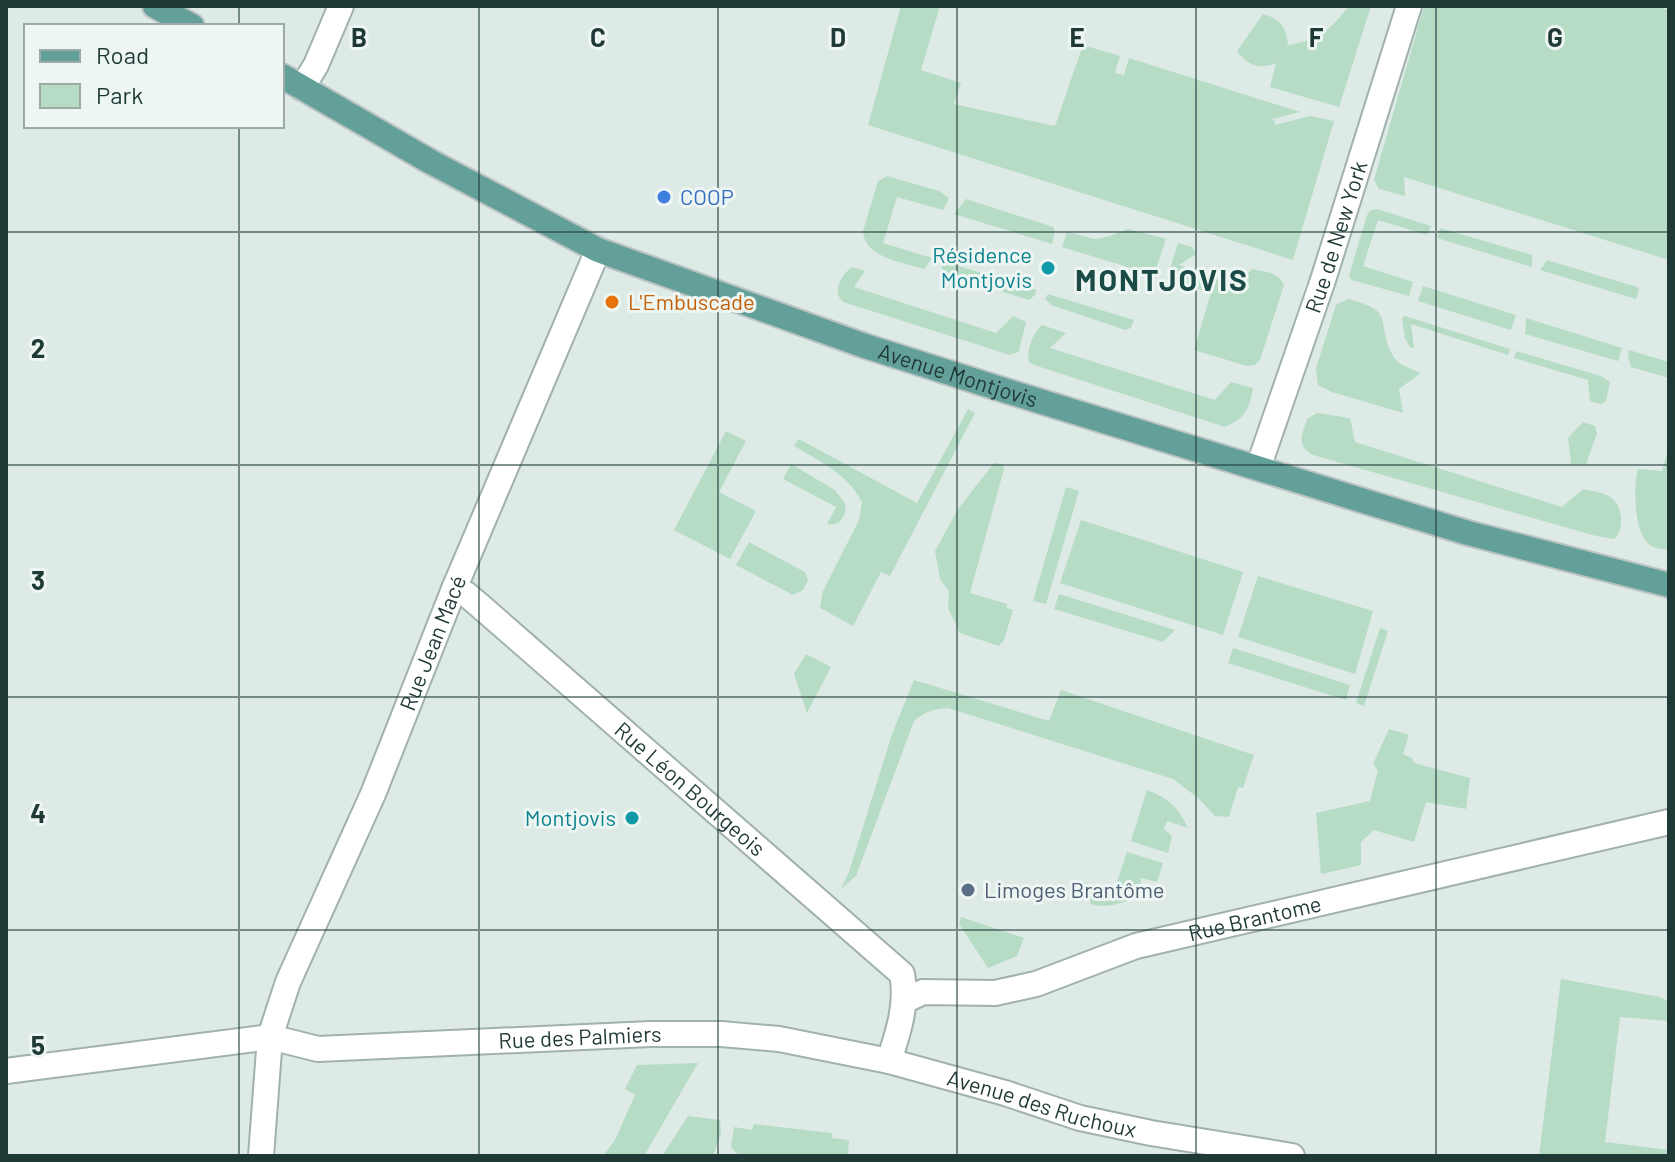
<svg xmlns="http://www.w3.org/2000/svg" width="1675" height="1162" viewBox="0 0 1675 1162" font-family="Barlow,sans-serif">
<rect width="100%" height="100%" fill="#deeae6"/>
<g fill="#b6dcc6">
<polygon points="901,6 940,6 921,70 961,83 954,104 1055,126 1083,45 1120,56 1115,73 1124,75 1129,58 1300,112 1272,119 1275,121 1274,125 1311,116 1334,121 1293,260 868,125"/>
<path d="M1349,6H1371L1339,107L1270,87L1276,63C1260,70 1248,66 1237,51L1263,14C1280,18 1287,29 1288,45C1320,40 1330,30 1349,6Z"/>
<polygon points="1424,6 1656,6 1669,10 1669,260 1404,177 1405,196 1379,189 1374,180"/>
<path d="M887,176L939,191L949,198L943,210L897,197L883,243L932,258L924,269C903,262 864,258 863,231L878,181Z"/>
<polygon points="966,199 1053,227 1055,231 1052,244 954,214"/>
<polygon points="1377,209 1431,226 1427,235 1378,220 1363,266 1413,282 1409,296 1352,280 1349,276 1367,215 1371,210"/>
<polygon points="1440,228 1532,255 1532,267 1437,238"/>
<polygon points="1128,229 1166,239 1154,275 1062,247 1067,232 1095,239 1107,237"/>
<path d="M1178,243L1192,247L1196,254L1179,265L1239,283L1252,269C1265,272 1279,272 1284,285L1260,360L1255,365L1247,366L1194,350L1211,293L1167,279Z"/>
<polygon points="1547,260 1637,287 1639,290 1636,299 1540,270"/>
<polygon points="943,261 1036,290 1035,295 1029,300 948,275 941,267"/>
<path d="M852,267L865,271L854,287L996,333L1013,316L1026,322L1019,351L1010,355L843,302C831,291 842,274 852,267Z"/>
<polygon points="1423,286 1516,315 1511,330 1418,301"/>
<polygon points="1048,294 1134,320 1131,328 1125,330 1051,305 1045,299"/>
<path d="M1348,299C1395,311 1376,318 1391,352C1396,365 1410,368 1421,373L1399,389L1403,413L1332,392L1318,385L1316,368L1336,305Z"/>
<polygon points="1405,316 1408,317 1510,349 1508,355 1411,324 1414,348 1410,347 1405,338 1402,318"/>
<polygon points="1526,318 1622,348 1618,361 1525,334"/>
<path d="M1042,325L1066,333L1050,348L1215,400L1231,382L1253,388C1249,409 1246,418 1225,427L1034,365L1029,362C1026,350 1033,333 1042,325Z"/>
<polygon points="1629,350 1669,362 1669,378 1631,367 1628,357"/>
<polygon points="1516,351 1601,376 1610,382 1606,401 1601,404 1590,401 1588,380 1514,358"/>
<path d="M968,409L975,413L890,576L881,572L853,626L820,608L823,591L859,520L862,502C848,475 820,461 794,446L799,439L917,503Z"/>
<path d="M1317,413L1350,418L1355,442L1562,507L1583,489C1592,491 1602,492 1610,497C1623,505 1625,530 1614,539L1596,536L1313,455C1296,446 1302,434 1307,419Z"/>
<polygon points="1583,422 1595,426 1597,433 1586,464 1571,464 1568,438"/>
<polygon points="726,431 746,441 719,492 756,511 730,559 674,530"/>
<path d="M1669,448V550C1663,549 1655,549 1650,545C1634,535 1633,486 1638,469L1662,471Z"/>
<polygon points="994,463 1002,464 1004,469 970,593 1007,604 1007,608 1013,610 1004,640 999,646 960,633 948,608 949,591 940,579 935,551 958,509"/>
<path d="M791,464L835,490L844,502L846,509C843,520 839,526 827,524L836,507L783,479Z"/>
<polygon points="1066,487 1079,491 1046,604 1033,601"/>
<polygon points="1081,520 1243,572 1223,635 1060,583"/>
<polygon points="749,542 805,572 808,580 803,590 793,595 736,565"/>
<polygon points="1258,576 1373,611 1355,674 1238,637"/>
<polygon points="1059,594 1175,630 1163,642 1054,609"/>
<polygon points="1380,628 1388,631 1364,706 1356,703"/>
<polygon points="1233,648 1350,685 1346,700 1228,663"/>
<polygon points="806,654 831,667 807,713 794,674"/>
<path d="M914,680L1049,721L1061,690L1254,755L1243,788L1238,787L1229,817L1215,816L1198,798L1173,779L948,708C934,709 925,711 914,721L856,876L841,889L849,872L892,734Z"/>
<polygon points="1389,729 1409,735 1403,754 1412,758 1414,763 1470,778 1466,809 1426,802 1414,842 1374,830 1361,842 1361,865 1321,874 1316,813 1370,801 1378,770 1373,764"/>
<path d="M1147,790C1167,797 1180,809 1188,828L1167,821L1164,829L1172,836L1168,853L1131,841Z"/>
<path d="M1127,852L1163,863L1157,882L1141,878L1139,896C1125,903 1105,909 1091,904L1083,882L1114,891Z"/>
<polygon points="961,917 1024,938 1017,956 988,968 959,924"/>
<polygon points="1561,979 1660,997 1669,1002 1669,1021 1620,1017 1605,1142 1669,1150 1669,1156 1539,1156"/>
<polygon points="698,1063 644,1156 603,1156 615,1140 635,1095 625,1089 637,1065"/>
<polygon points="688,1116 720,1120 721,1133 713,1156 662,1156"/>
<polygon points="754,1124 832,1133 832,1138 849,1140 848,1155 745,1156 736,1153 731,1147 734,1127 752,1130"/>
</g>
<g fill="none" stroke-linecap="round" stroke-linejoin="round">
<defs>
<g id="minor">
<polyline points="302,88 316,65 341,6"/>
<path id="s1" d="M1258,468L1323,280L1409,6"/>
<path id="s2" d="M454,589L466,594L479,605L902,974C908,1004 898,1033 889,1061"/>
<path id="s3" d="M904,1001L923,992L995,993L1036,984L1136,946L1669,822"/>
<path id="s4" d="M6,1071L270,1037L318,1049L651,1034H721L779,1039L889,1061L1005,1093L1080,1118L1151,1133L1292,1156"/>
<path id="s5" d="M261,1156L270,1037L288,982L373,794L454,589L598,250"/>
</g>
<g id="major">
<polyline points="155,6 192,26"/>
<path id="s6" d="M282,76L431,162L598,250L865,346L1010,392L1468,533L1669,585"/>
</g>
</defs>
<use href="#minor" stroke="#a1b1ae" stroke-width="28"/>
<use href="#major" stroke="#bcc4c3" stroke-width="28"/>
<use href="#minor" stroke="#fff" stroke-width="24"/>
<use href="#major" stroke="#62a099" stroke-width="24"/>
</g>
<path fill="none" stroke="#1f3936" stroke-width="2" stroke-opacity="0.55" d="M239,6V26M479,6V1156M718,6V1156M957,6V1156M1196,6V1156M1436,6V1156M239,126V1156M6,232H1669M6,465H1669M6,697H1669M6,930H1669"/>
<circle fill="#3f7fe0" stroke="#eef6f3" stroke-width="3" cx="664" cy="197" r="8"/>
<g fill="#0f9aa8" stroke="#eef6f3" stroke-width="3">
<circle cx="1048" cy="268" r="8"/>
<circle cx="632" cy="818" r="8"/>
</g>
<circle fill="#e8710a" stroke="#eef6f3" stroke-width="3" cx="612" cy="302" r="8"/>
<circle fill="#5c6f8a" stroke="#eef6f3" stroke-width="3" cx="968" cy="890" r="8"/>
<g text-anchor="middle" stroke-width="6" stroke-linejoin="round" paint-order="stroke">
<g font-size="22" fill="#366cbe" stroke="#eef6f3" text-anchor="start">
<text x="680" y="205">COOP</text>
</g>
<g font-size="22" fill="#1f3936" stroke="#eef6f3">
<text dy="8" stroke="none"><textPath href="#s1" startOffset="244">Rue de New York</textPath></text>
<text dy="8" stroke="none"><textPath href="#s6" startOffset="742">Avenue Montjovis</textPath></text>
<text dy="8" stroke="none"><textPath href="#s5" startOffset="546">Rue Jean Macé</textPath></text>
<text dy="8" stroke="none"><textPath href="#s2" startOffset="310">Rue Léon Bourgeois</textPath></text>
<text dy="8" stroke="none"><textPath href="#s3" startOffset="364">Rue Brantome</textPath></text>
<text dy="8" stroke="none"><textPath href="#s4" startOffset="578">Rue des Palmiers</textPath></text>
<text dy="8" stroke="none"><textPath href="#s4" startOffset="1048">Avenue des Ruchoux</textPath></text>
</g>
<g font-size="22" fill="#0d838f" stroke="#eef6f3" text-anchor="end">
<text x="1032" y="263">Résidence<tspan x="1032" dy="25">Montjovis</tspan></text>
<text x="616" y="826">Montjovis</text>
</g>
<g font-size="22" fill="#c56008" stroke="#eef6f3" text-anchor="start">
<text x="628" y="310">L'Embuscade</text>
</g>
<g font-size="22" fill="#4e5e75" stroke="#eef6f3" text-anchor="start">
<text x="984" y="898">Limoges Brantôme</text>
</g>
<g font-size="30" font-weight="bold" letter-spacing="2" fill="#1b4b47" stroke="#eef6f3">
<text x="1162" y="291">MONTJOVIS</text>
</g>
</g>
<g font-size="26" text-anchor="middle" font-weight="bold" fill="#1f3936" stroke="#eef6f3" stroke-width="6" stroke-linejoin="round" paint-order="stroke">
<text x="359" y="47">B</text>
<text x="598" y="47">C</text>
<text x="838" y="47">D</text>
<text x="1077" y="47">E</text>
<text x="1316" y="47">F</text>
<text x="1555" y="47">G</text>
<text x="38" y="358">2</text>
<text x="38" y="590">3</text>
<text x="38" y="823">4</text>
<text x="38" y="1055">5</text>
</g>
<rect width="1675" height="1162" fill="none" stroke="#1f3936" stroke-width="16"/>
<rect x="24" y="24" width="260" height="104" fill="#eef6f3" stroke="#9baaa7" stroke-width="2"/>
<rect x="40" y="50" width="40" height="12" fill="#62a099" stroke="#9baaa7" stroke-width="2"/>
<text x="96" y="64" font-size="24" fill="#1f3936">Road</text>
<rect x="40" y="84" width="40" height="24" fill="#b6dcc6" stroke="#9baaa7" stroke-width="2"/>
<text x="96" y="104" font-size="24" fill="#1f3936">Park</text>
</svg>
